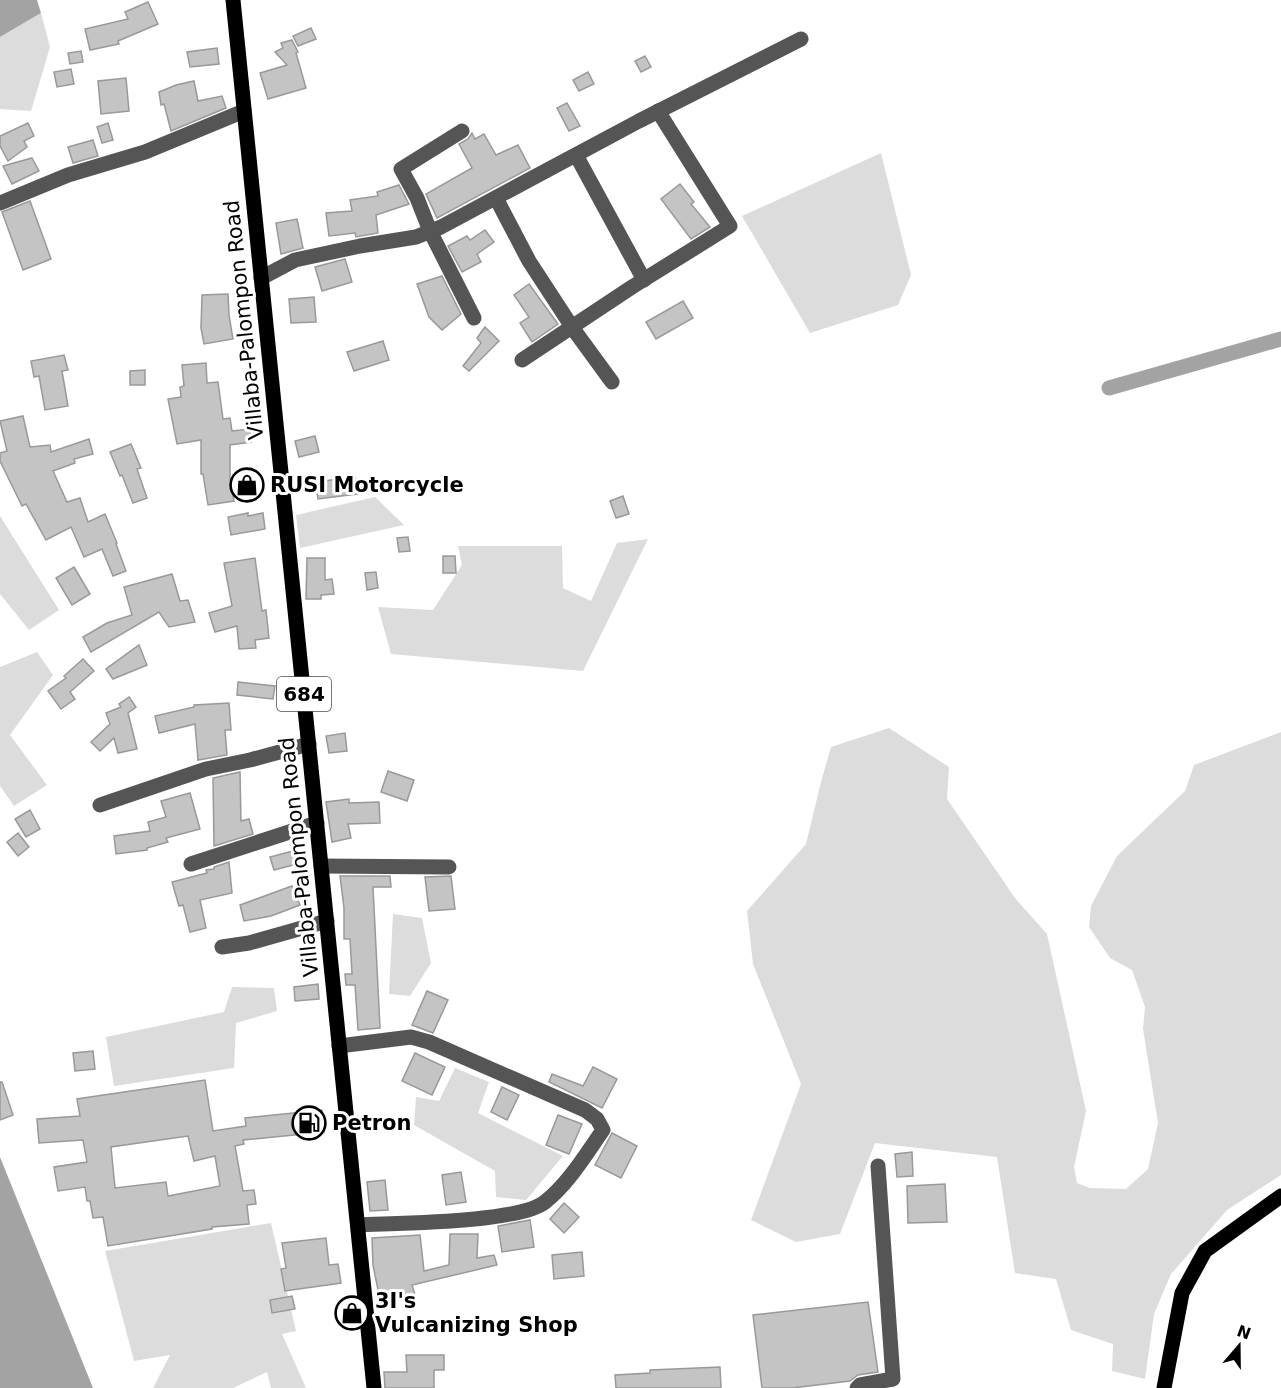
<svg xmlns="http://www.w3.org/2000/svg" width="1281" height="1388" viewBox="0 0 1281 1388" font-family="'DejaVu Sans',sans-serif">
<rect width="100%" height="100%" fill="#fff"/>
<g fill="#dcdcdc">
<polygon points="41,13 50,47 31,111 0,109 0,37"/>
<polygon points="881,153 911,275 898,305 810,333 742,216"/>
<polygon points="375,497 404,525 300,548 296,515"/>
<polygon points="0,516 59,610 29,630 0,594"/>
<polygon points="648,539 583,671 391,654 378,607 433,610 462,565 458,546 562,546 563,588 591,601 617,543"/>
<polygon points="37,652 53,675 10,735 47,785 14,806 0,786 0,667"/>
<polygon points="889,728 949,767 947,799 1015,898 1047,934 1086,1111 1074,1167 1077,1183 1090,1188 1126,1189 1148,1169 1158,1123 1143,1029 1145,1007 1132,970 1110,958 1089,927 1091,906 1117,856 1185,791 1194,765 1281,732 1281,1175 1227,1210 1171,1274 1154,1314 1145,1379 1112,1371 1113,1344 1071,1330 1056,1279 1015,1273 997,1157 875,1143 840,1234 796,1242 751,1220 801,1084 753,964 747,911 806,844 821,782 831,747"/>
<polygon points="393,914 422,918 431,963 410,996 389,994"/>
<polygon points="232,987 274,988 277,1011 236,1023 234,1068 114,1086 106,1037 224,1012"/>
<polygon points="455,1068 489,1082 478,1113 563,1156 526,1200 496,1197 495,1171 414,1125 416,1097 439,1101"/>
<polygon points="271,1223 296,1331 282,1334 306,1388 271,1388 267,1372 233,1388 153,1388 170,1355 134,1361 105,1251"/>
</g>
<g fill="#a3a3a3">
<polygon points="0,0 37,0 41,13 0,37"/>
<polygon points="0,1157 93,1388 0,1388"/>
</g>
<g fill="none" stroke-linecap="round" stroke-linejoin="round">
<polyline stroke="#a3a3a3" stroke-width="15" points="1109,388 1281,339"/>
</g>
<g fill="#c4c4c4" stroke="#999" stroke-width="1.5" fill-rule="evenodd">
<polygon points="148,2 158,24 118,41 119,44 90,50 85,29 128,19 125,12"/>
<polygon points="311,28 316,39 298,46 293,36"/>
<polygon points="292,40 298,52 296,53 306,88 268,99 260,73 287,65 275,52 283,48 281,43"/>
<polygon points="217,48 219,64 190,67 187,52"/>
<polygon points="81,51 83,62 70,64 68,53"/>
<polygon points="645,56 651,67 641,72 635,61"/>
<polygon points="71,69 74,84 57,87 54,72"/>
<polygon points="588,72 594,84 579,91 573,80"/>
<polygon points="126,78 129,111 101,114 98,81"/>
<polygon points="194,81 198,101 222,96 226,108 171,131 164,104 161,105 159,92 176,85"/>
<polygon points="567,103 580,126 569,131 557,108"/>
<polygon points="28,123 34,136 24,141 27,147 8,161 0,146 0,136"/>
<polygon points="108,123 113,140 102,143 97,127"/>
<polygon points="472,133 475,139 484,134 496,155 518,145 530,168 437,218 426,194 472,168 459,144 468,139"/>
<polygon points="93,140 98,156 73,163 68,147"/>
<polygon points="32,158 39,171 12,184 3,166"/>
<polygon points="680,184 694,202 691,204 710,227 691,239 661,199"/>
<polygon points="399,185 409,204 376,215 378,233 356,237 355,233 329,236 326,213 352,211 350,200 378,196 377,192"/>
<polygon points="30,201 51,259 23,270 2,212"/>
<polygon points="297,219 303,248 281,254 276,223"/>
<polygon points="485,230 494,242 477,254 481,262 462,272 448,246 467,236 470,240"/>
<polygon points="345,259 352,282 322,291 315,267"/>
<polygon points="442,276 461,314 442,330 429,317 417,284"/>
<polygon points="529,284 558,324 532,342 520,323 529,317 514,295"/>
<polygon points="228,294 229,315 233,339 204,344 201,328 202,295"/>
<polygon points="314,297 316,322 291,323 289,299"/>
<polygon points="683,301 693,318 656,339 646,322"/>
<polygon points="485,327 499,341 469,371 463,366 481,343 477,338"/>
<polygon points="383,341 389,360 354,371 347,352"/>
<polygon points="64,355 68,370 62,371 68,406 45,410 39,376 34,377 31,361"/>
<polygon points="206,363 207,383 218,382 223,419 230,418 232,431 250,429 251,442 230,445 230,478 234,501 208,505 203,474 201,474 201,440 177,444 168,399 181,397 180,387 184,386 182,365"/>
<polygon points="145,370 145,385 130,385 130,371"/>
<polygon points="23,416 30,447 50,445 51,452 89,439 93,454 74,459 75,463 53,471 67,502 80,498 88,522 105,514 117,543 116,544 126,571 113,576 102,549 84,557 71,527 46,540 26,504 22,506 0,461 0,453 7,451 0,421"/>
<polygon points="315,436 319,452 299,457 295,441"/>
<polygon points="131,444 141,468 137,469 147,498 133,503 122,475 120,476 110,452"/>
<polygon points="355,477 357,494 318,499 315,482"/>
<polygon points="623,496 629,514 616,518 610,501"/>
<polygon points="248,513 248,516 263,513 265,529 231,535 228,517"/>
<polygon points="408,537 410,551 399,552 397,538"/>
<polygon points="443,556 455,556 456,573 443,573"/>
<polygon points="255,558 262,611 266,610 269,638 255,640 256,648 239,649 237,626 215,632 209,613 232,606 224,563"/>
<polygon points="307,558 325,558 325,580 332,579 334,594 321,595 321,599 306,599"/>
<polygon points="74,567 90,594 72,605 56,578"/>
<polygon points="376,572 378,588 367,590 365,573"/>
<polygon points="172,574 180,601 188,600 195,622 169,627 159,612 91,652 83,637 107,623 132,615 124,587"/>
<polygon points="139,645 147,665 113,679 106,669"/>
<polygon points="83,659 94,671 70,692 75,699 61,709 48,691 66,678 64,676"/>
<polygon points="238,682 275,686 273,699 237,695"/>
<polygon points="129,697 136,707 128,713 137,749 118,753 114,738 100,751 91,742 110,724 106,713 121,707 119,704"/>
<polygon points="229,703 231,730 225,730 227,755 198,760 195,724 159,733 155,716 194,707 194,705"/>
<polygon points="345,733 347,751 329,753 326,736"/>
<polygon points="388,771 414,780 407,801 381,792"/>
<polygon points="240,772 241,821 249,819 253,834 214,846 213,778"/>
<polygon points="190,793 200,829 166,838 168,842 147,848 147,850 116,854 114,836 150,831 148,822 166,817 161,801"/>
<polygon points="349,799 349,803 379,802 380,823 348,824 351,838 332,842 326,802"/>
<polygon points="30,810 40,829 26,837 15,819"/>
<polygon points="18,833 29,847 18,856 7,842"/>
<polygon points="293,851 297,864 274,870 270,857"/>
<polygon points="229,862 232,893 200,900 206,928 190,932 183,905 179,906 172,882 207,873 206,870 214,869 214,867"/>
<polygon points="340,876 390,876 391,887 373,887 380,1028 358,1030 355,985 346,985 345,974 352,974 350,939 344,939 344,908"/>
<polygon points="451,876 455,909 429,911 425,877"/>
<polygon points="292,886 300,905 271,916 244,921 240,905"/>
<polygon points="318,984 319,999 295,1001 294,987"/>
<polygon points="427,991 448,1000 433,1033 412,1025"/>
<polygon points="93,1051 95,1069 75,1071 73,1053"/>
<polygon points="415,1053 445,1067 432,1095 402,1081"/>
<polygon points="593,1067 617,1079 602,1108 549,1082 552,1074 583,1086"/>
<path d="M205,1080L213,1131L246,1126L245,1118L322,1110L324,1132L243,1140L244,1144L235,1146L243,1191L254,1190L256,1204L247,1205L249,1224L212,1227V1229L108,1246L103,1217L93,1218L90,1201H87L85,1187L58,1191L54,1167L87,1162L83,1140L39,1143L37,1119L80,1116L77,1099ZM188,1136L194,1161L215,1156L220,1186L168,1196L166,1182L115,1188L111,1147Z"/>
<polygon points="0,1082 2,1082 13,1115 0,1120"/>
<polygon points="502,1087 519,1095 507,1120 491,1112"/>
<polygon points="558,1115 582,1124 569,1154 546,1145"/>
<polygon points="612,1133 637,1146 621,1178 595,1165"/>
<polygon points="912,1152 913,1176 897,1177 895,1154"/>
<polygon points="461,1172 466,1202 446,1205 442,1175"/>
<polygon points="385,1180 388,1210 370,1211 367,1182"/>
<polygon points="945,1184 947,1222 908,1223 907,1186"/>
<polygon points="564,1203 579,1217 564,1233 550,1219"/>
<polygon points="530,1220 534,1247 502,1252 498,1226"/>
<polygon points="450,1234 478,1234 477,1258 494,1255 497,1265 412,1285 415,1295 381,1305 373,1265 372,1238 420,1235 424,1271 449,1265"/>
<polygon points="326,1238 329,1265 338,1264 341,1283 285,1291 281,1269 286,1268 282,1243"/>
<polygon points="582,1252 584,1276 554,1279 552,1255"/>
<polygon points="292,1296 295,1309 272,1313 270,1300"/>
<polygon points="868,1302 878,1372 858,1375 850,1381 792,1388 762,1388 753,1315"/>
<polygon points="406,1355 444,1355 444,1370 434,1370 434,1388 385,1388 384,1372 407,1372"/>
<polygon points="720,1367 721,1388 616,1388 615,1375 650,1373 650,1370"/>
</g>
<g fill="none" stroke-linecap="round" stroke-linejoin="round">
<g stroke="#555" stroke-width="15">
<polyline points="462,131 401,169 417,198 430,231 474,318"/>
<polyline points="576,155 644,280"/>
<polyline points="496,198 529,261 574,330 612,382"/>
<polyline points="0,203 68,175 145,152 244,111"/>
<polyline points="261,278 295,260 360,246 416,237 441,227 639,121 801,39"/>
<polyline points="522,360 632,287 730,226 658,111"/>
<polyline points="100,805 206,769 250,760 309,744"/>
<polyline points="191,864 317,823"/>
<polyline points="321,866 449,867"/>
<polyline points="222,947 249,943 327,921"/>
<path d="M339,1046L411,1037L429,1042L585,1110L597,1119L603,1130C586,1154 569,1183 545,1202C519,1223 395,1223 358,1225"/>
<polyline points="857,1388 860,1385 893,1379 878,1166"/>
</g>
<g stroke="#000" stroke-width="15">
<polyline points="233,0 374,1388"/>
<polyline points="1164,1388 1182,1293 1205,1251 1281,1196"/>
</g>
</g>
<defs>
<symbol id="shop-ring" viewBox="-11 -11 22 22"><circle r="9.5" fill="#fff" stroke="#000" stroke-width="1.5"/><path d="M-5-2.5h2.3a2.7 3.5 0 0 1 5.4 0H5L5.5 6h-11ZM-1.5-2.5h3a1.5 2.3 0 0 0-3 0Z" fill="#000"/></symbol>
<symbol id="fuel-ring" viewBox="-11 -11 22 22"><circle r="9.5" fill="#fff" stroke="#000" stroke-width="1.5"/><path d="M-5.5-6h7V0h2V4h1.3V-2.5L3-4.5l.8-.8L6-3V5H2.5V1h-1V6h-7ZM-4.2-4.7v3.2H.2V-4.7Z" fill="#000"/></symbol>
</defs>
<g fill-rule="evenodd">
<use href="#shop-ring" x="228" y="466" width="38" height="38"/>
<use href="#fuel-ring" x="290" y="1104" width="38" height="38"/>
<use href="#shop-ring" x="333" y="1294" width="38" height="38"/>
</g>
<g text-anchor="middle" stroke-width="6" stroke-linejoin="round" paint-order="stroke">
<rect fill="#fff" stroke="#4c4c4c" stroke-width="1.5" x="277" y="677" width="54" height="34" rx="4.5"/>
<g font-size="20" font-weight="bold" fill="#000">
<text x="304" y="701">684</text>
</g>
<g font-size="21" fill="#000" stroke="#fff">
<text transform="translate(244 320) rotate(-96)" y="7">Villaba-Palompon Road</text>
<text transform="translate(299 857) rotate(-96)" y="7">Villaba-Palompon Road</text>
</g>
<g font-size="21" font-weight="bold" fill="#000" stroke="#fff" text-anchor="start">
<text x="270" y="492">RUSI Motorcycle</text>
<text x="332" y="1130">Petron</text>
<text x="375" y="1308">3I's<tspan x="375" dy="24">Vulcanizing Shop</tspan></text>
</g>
</g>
<g transform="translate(1239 1346) rotate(20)" stroke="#ffffff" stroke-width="4.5" paint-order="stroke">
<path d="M0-4.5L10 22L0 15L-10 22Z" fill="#000000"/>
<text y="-9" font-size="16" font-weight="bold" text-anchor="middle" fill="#000000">N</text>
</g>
</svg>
